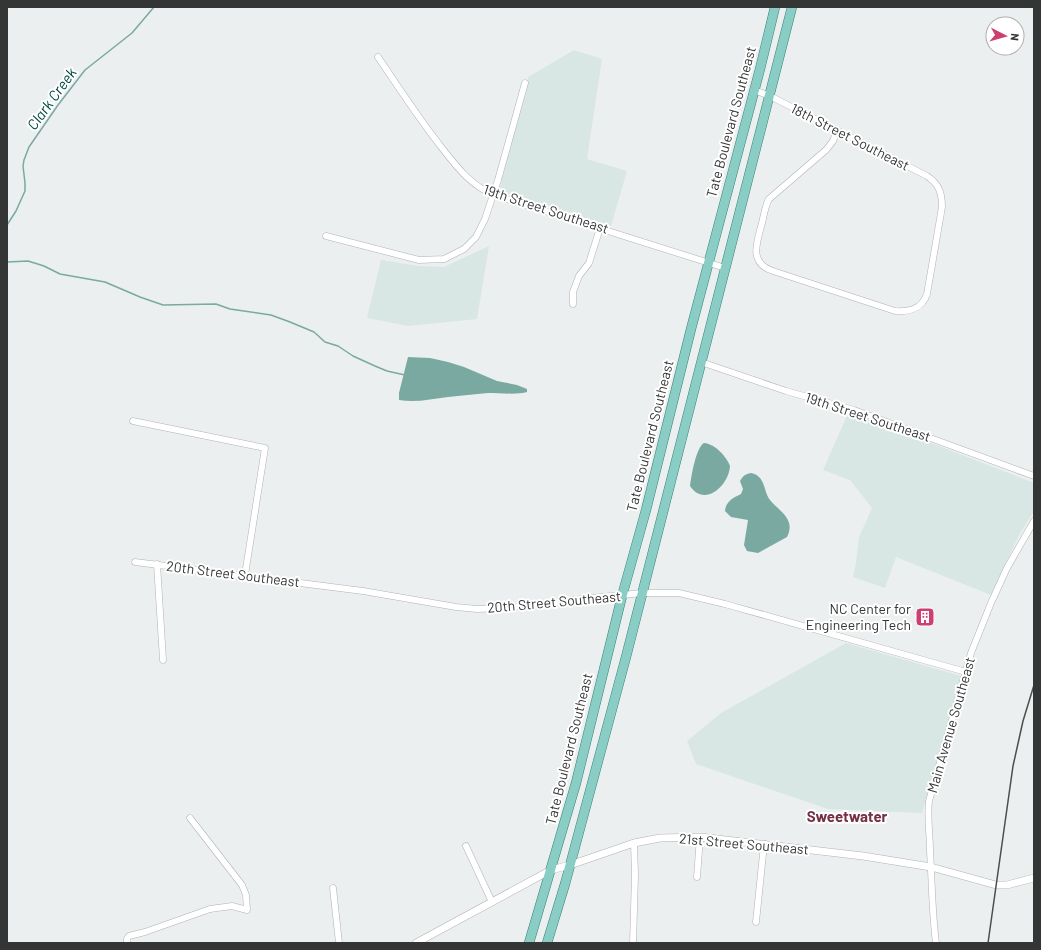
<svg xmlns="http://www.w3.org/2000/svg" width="1041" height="950" viewBox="0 0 1041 950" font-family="Barlow,sans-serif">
<rect width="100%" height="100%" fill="#ebefef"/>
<g fill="#d9e7e4">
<polygon points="574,50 602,59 587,159 627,171 611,226 499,191 528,77"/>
<polygon points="489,246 477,319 408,326 367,318 381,260 419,266 444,267"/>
<polygon points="849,411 1034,483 1034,511 1019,535 991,595 896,557 885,588 853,577 856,563 859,537 872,508 850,480 823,470"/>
<polygon points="846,643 961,676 922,813 828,809 696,764 687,741 721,713"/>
</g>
<g fill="#7aa9a1">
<path d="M408,357L430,358L448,362L464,367L497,381L517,385L527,389V392C518,395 499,393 488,393C474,394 461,396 448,397C432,399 415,403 399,400V393Z"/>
<path d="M704,443C715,444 726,456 730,466C729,485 705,508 690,486C691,477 696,447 704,443Z"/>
<path d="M751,473C766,476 763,491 770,500C780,512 796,519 787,537L758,553L747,551L744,545L748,520L731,517L725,511C726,501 733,498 741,494L743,489L740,481C743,476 745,474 751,473Z"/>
</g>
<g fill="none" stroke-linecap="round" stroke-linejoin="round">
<g stroke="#7aa9a1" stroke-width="1.5">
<polyline points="7,225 16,211 25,191 25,183 23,166 24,160 29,147 58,105 85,70 132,33 154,7"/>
<polyline points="7,262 28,261 44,266 60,274 105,282 140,297 163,305 216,304 230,309 271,315 290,322 314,332 325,342 338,346 353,356 375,366 387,371 405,375"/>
</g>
<defs>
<g id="minor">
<path d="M378,57C399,88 419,119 442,148C457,167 470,185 494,195L725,268"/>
<path d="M754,90L770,96L927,176C939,184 942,193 942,207L927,294C922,309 910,312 895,311L773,271C748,263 757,242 762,223C764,215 765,206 769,199L826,150L833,141L837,130"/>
<polyline points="326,236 419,260 444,259 464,249 476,237 485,219 498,180 525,83"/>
<polyline points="573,304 573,292 579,276 589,263 600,228"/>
<polyline points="701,362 786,391 854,410 1034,476"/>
<polyline points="133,421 265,448 245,575"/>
<polyline points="135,562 363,591 456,607 477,609 504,608 582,599 642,593 679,593 725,604 966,672"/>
<polyline points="157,564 163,660"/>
<polyline points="466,846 492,902"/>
<polyline points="697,877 700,837"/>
<polyline points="333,888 339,943"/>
<polyline points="756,922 763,854 765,844"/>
<polyline points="127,943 127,939 129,936 145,932 210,909 232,906 247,910 246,895 242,885 190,818"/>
<polyline points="633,943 635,875 634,843"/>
<path d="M936,943C932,912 932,882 930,851C930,834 927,818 929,801L971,653L991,603L1007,568L1034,521"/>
</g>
<polyline id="tertiary" points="416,943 551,870 570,865 634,843 660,838 700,837 863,856 931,867 996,885 1007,885 1034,878"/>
<g id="primary">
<polyline points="529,943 576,783 622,596 646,510 691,329 760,69 775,7"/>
<polyline points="547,943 565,884 626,657 792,7"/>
</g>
</defs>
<use href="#minor" stroke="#afb3b2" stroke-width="7"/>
<use href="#tertiary" stroke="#afb3b2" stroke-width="8"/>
<use href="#primary" stroke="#388279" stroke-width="10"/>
<use href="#minor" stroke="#fff" stroke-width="6"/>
<use href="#tertiary" stroke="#fff" stroke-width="7"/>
<use href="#primary" stroke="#89cdc4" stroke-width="9"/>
<polyline stroke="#4c4e4d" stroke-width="1.5" points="988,943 1013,766 1023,721 1034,685"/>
</g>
<defs>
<symbol id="building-square" viewBox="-11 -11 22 22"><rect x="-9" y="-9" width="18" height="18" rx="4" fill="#cc3f70" stroke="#fff"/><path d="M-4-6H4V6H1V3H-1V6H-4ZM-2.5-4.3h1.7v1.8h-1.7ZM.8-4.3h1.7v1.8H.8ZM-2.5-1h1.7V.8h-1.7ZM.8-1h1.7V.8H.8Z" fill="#fff"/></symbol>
</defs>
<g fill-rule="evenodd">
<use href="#building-square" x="914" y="606" width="22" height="22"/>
</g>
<g text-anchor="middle" stroke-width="4" stroke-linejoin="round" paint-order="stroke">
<g font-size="14" fill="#343635" stroke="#fff">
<text transform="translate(731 122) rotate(-75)" y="5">Tate Boulevard Southeast</text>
<text transform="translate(850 137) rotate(27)" y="5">18th Street Southeast</text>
<text transform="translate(546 209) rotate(18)" y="5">19th Street Southeast</text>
<text transform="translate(868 417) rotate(18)" y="5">19th Street Southeast</text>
<text transform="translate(650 436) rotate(-76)" y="5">Tate Boulevard Southeast</text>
<text transform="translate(233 574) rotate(7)" y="5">20th Street Southeast</text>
<text transform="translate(554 602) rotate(-5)" y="5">20th Street Southeast</text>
<text transform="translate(951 725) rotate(-74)" y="5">Main Avenue Southeast</text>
<text transform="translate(569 749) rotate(-76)" y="5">Tate Boulevard Southeast</text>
<text transform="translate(744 844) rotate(5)" y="5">21st Street Southeast</text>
</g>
<g font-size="14" fill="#343635" stroke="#fff" text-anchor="end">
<text x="911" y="614">NC Center for<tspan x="911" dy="16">Engineering Tech</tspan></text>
</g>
<g font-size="15" font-style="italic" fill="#004942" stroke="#fff">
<text transform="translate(52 99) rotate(-54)" y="5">Clark Creek</text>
</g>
<g font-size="15" font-weight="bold" fill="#763045" stroke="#fff">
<text x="847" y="822">Sweetwater</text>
</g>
</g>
<rect width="1041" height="950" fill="none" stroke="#343635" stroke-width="16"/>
<g transform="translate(1005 36) rotate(96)"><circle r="19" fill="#ffffff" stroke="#aeafae"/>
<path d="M0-3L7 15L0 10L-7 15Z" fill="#cc3f70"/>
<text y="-6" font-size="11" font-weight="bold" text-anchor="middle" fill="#343635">N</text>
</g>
</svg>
